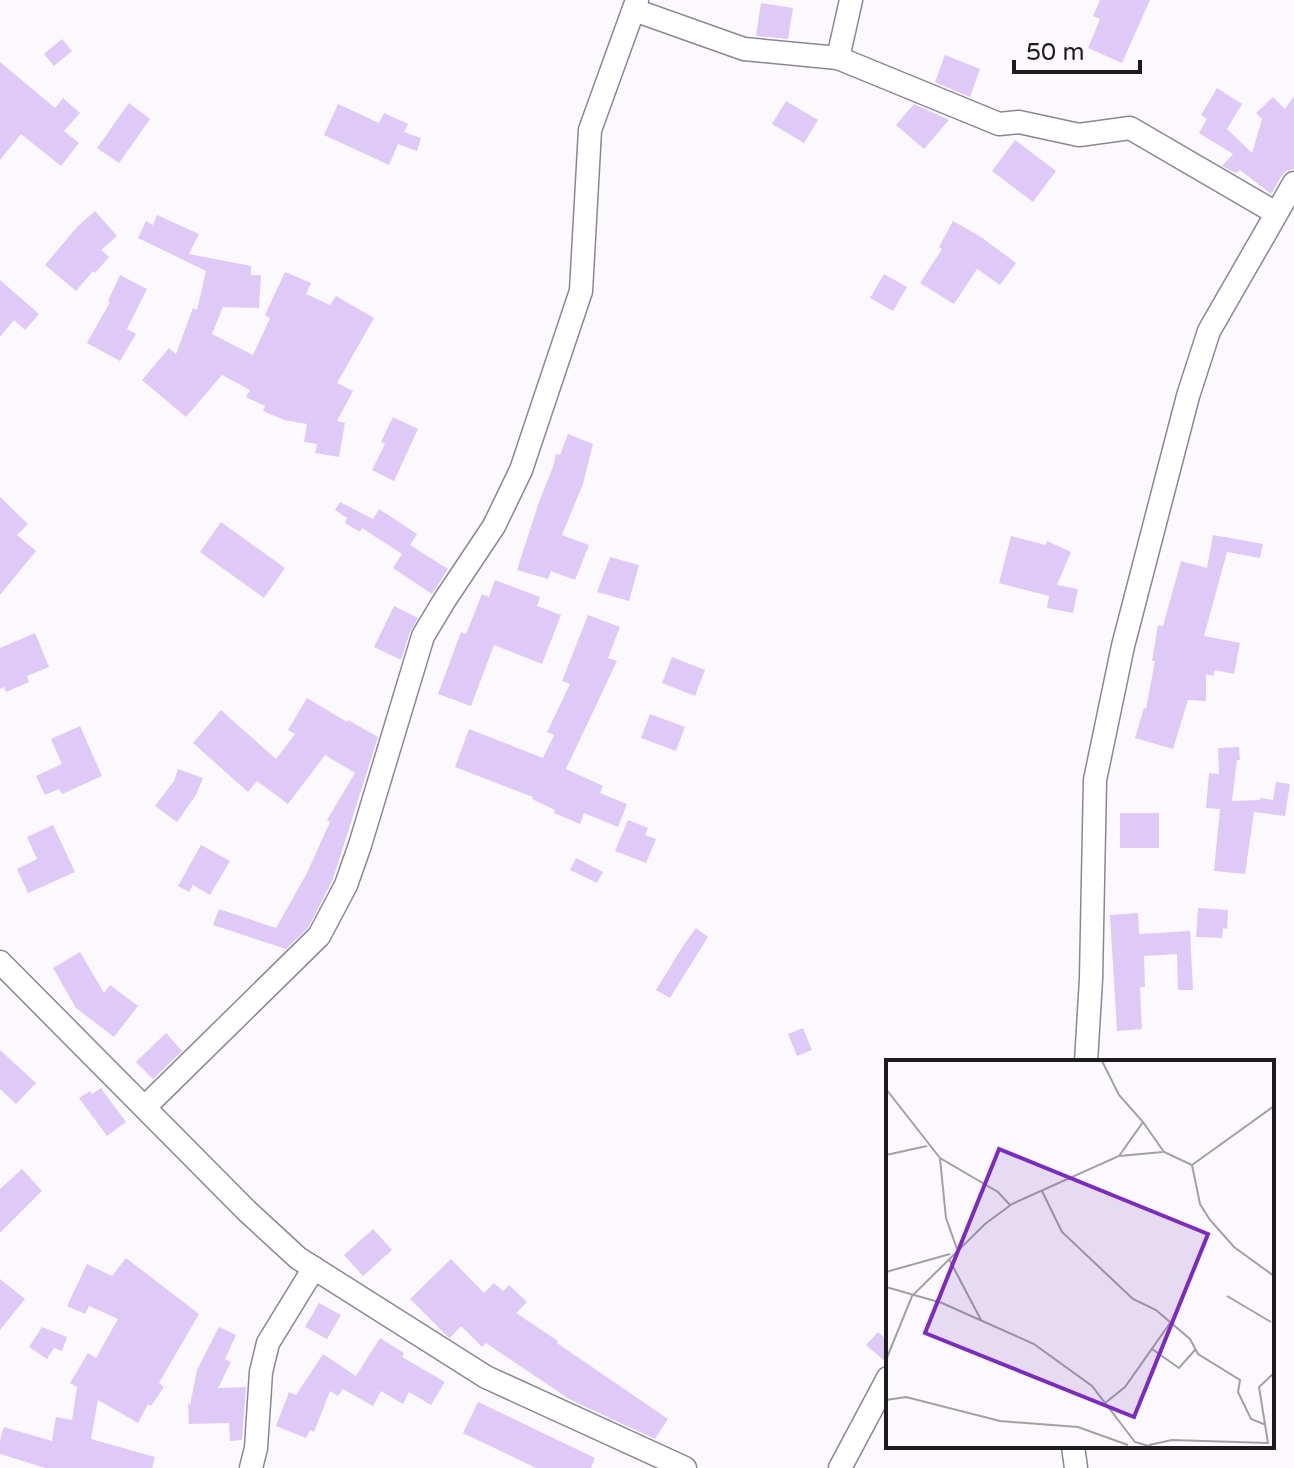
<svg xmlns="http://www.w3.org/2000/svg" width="1294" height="1468" viewBox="0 0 1294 1468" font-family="'Varela Round',sans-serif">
<rect width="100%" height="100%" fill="#fbf9fd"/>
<g fill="#dfc9f6">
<polygon points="1100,0 1150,0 1122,63 1088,48 1100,19 1093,16"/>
<polygon points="761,3 793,8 788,39 756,36"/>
<polygon points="62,39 72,51 54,66 44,54"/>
<polygon points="945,55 980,69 970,97 935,82"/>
<polygon points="0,62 55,108 63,98 80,113 64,131 79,143 61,166 21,134 0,160"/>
<polygon points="1217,88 1242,104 1227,129 1252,153 1262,119 1256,113 1273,97 1285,109 1294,96 1294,169 1286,171 1282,175 1271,194 1240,170 1236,173 1222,166 1233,154 1199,133 1207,119 1201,115"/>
<polygon points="786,101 818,120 804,143 772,124"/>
<polygon points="129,103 150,119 119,163 97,148"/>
<polygon points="338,104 379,123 384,113 408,124 404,132 421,138 417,151 398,144 389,165 324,135"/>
<polygon points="914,104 949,120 924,149 896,125"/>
<polygon points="1015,140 1056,171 1033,202 992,171"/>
<polygon points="95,211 117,236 101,250 109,257 95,273 93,271 76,291 45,265 77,227"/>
<polygon points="157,215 199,234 189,254 251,266 251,275 261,275 259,308 223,307 212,334 253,355 270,318 265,315 285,272 311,283 306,294 330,305 336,296 374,318 337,383 353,391 337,421 345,423 339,457 315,453 317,444 304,442 307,424 284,420 263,411 265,406 246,397 250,390 222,375 186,417 142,380 169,348 176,354 193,308 197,310 206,271 138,238 146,221 153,225"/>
<polygon points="953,221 981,237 1016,263 1000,285 977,269 954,304 920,283 942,249 939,247"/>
<polygon points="884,274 907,287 893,311 870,298"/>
<polygon points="120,275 147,289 127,329 136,334 120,361 87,343 110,302 108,301"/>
<polygon points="0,280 39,314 25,330 14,320 0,337"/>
<polygon points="393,417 418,429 394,481 372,470 385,444 381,442"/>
<polygon points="568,434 593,444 583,484 562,535 589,545 575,580 551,571 548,579 517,570 539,502 553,467 556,454 560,455"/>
<polygon points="0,497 28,524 17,535 36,551 0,595"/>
<polygon points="340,502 373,519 379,509 417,534 410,545 448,569 432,594 393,568 402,554 362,528 360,532 345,523 347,518 335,510"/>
<polygon points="221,522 285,568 264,598 200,552"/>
<polygon points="1213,535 1263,544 1260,558 1227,552 1204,636 1240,643 1234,674 1215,670 1213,676 1206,674 1206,701 1188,700 1173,749 1135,738 1144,708 1146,709 1155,661 1152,661 1158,625 1163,626 1181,561 1207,568"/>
<polygon points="1011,536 1046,545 1047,541 1071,552 1057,585 1078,589 1073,613 1047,608 1049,596 999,583"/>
<polygon points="610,557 639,565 629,601 597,592"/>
<polygon points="495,580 540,597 537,606 561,615 542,664 494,645 471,706 438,694 461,632 466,634 482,594 489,597"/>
<polygon points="394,606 418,618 410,632 401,660 374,647"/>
<polygon points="588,615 620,627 608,658 617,661 566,769 603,786 600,793 627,804 618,827 584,813 580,824 554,813 555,810 532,799 533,797 455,767 469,729 543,758 554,735 547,732 570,684 562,681"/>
<polygon points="35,633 49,667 27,676 29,682 6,692 4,687 0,689 0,648"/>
<polygon points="672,657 705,670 695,696 662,683"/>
<polygon points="307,698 347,722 348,720 378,737 333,879 308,928 286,949 213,925 219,909 276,928 307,873 330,822 327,820 355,773 325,755 288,804 257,781 248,792 193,743 221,710 276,759 295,734 288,730"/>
<polygon points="650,714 685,727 676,751 641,738"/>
<polygon points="80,726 102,776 62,794 59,789 45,795 36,776 62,764 51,739"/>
<polygon points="1239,747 1240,760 1237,760 1232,801 1260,800 1260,798 1273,800 1276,782 1290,784 1285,816 1254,812 1245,874 1214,871 1220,809 1206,808 1209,773 1219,774 1218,748"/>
<polygon points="178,769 203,778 196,795 177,822 155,806 174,781"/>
<rect x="1120" y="813" width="39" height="35"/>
<polygon points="628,820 648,828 645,835 656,839 646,863 615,851"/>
<polygon points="53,825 75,872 28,893 17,869 37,859 27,837"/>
<polygon points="201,845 230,861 210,895 193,885 189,892 178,886"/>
<polygon points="576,858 603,872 597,883 570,870"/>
<polygon points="1198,908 1228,910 1227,929 1223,928 1222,938 1196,937"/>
<polygon points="1138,913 1139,934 1190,931 1193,990 1178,990 1177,954 1144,956 1145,987 1140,987 1142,1029 1117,1031 1110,915"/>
<polygon points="696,928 708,937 670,998 656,990 683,946"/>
<polygon points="80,952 104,993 110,985 138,1006 114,1037 76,1008 53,968"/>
<polygon points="803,1028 812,1050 797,1056 788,1034"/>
<polygon points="166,1033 182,1051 153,1079 136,1062"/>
<polygon points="0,1050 36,1083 16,1104 0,1089"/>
<polygon points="101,1088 126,1122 107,1136 79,1098 90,1091 92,1094"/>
<polygon points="22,1169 42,1191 0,1233 0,1189"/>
<polygon points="373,1229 392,1250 363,1276 344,1255"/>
<polygon points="126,1258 199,1314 159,1383 164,1387 151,1406 148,1404 138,1423 98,1400 91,1439 155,1457 152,1468 45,1468 0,1454 0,1440 4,1427 52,1441 56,1417 72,1420 77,1387 70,1383 88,1353 96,1358 118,1319 89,1306 85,1314 67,1306 87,1264 112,1276"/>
<polygon points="451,1259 484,1293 494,1283 503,1291 509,1285 527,1302 516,1313 558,1341 557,1343 668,1419 655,1439 569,1399 486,1343 482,1347 461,1326 450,1338 447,1336 410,1299"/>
<polygon points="0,1279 25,1299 0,1330"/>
<polygon points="319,1303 341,1315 327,1339 305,1327"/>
<polygon points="42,1327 67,1337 62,1351 54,1348 47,1359 29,1347"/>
<polygon points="219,1327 236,1335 225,1359 231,1362 218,1388 246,1387 242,1440 230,1441 229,1423 189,1424 188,1403 190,1405 197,1370"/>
<polygon points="878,1332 888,1341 888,1364 866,1345"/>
<polygon points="380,1338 404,1353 402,1357 445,1382 431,1405 409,1392 403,1404 381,1391 373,1406 343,1389 338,1396 330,1391 314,1432 310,1430 306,1438 276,1426 289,1392 296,1395 323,1354 356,1376"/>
<polygon points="478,1402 595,1458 591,1468 536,1468 463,1433"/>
</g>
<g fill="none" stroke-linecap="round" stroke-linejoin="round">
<defs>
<g id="minor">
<polyline points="634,10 744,49 838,58 999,124 1019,122 1079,135 1130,128 1276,213"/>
<polyline points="838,58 851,0"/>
<polyline points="0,962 247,1211 298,1258 486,1377 685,1468"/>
<polyline points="1086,1062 1091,979 1095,780 1123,646 1188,396 1209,331 1294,183"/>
<polyline points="145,1107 319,936 346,885 360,845 423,636 444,601 494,526 521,470 581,291 590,130 637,0"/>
<polyline points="1073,1446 1076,1468"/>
<polyline points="251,1468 256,1448 261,1372 268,1343 314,1268"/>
<polyline points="840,1468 888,1378"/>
</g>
</defs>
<use href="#minor" stroke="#8d8496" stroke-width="25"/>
<use href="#minor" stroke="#fff" stroke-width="22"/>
</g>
<g transform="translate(886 1060)">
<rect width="388" height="388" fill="#fbf9fd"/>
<path fill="none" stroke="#a2a0a5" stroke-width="2" d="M0,29L54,98L112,132L124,145M257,62L278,92L306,105L314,144L324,160L348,187L388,216M0,95L41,86M233,96L277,92M54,99L60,158L71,189M306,105L388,46M156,131L176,172L247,239L270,250L304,279L312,294L354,320L352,332L365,359L380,365M63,199L95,260M0,212L64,194M0,227L56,243L148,284L206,326L249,382L266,387M341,236L385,262M266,289L293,308L309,290M0,300L26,236L99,164L126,144L233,96L257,62L233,35L216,1M0,340L20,337L114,361L192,367L242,385M219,343L239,327L284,263M263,385L286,380L382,383L373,327L388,313"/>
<path fill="#7b2cbf" fill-opacity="0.15" stroke="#7b2cbf" stroke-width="4" d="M113,89L322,174L248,357L39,273Z"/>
<rect width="388" height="388" fill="none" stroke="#1d1a21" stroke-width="4"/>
</g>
<path d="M1014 60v12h126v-12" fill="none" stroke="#1d1a21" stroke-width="4"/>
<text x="1026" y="60" font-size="24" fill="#1d1a21" stroke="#fbf9fd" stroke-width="6" paint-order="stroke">50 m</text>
</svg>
